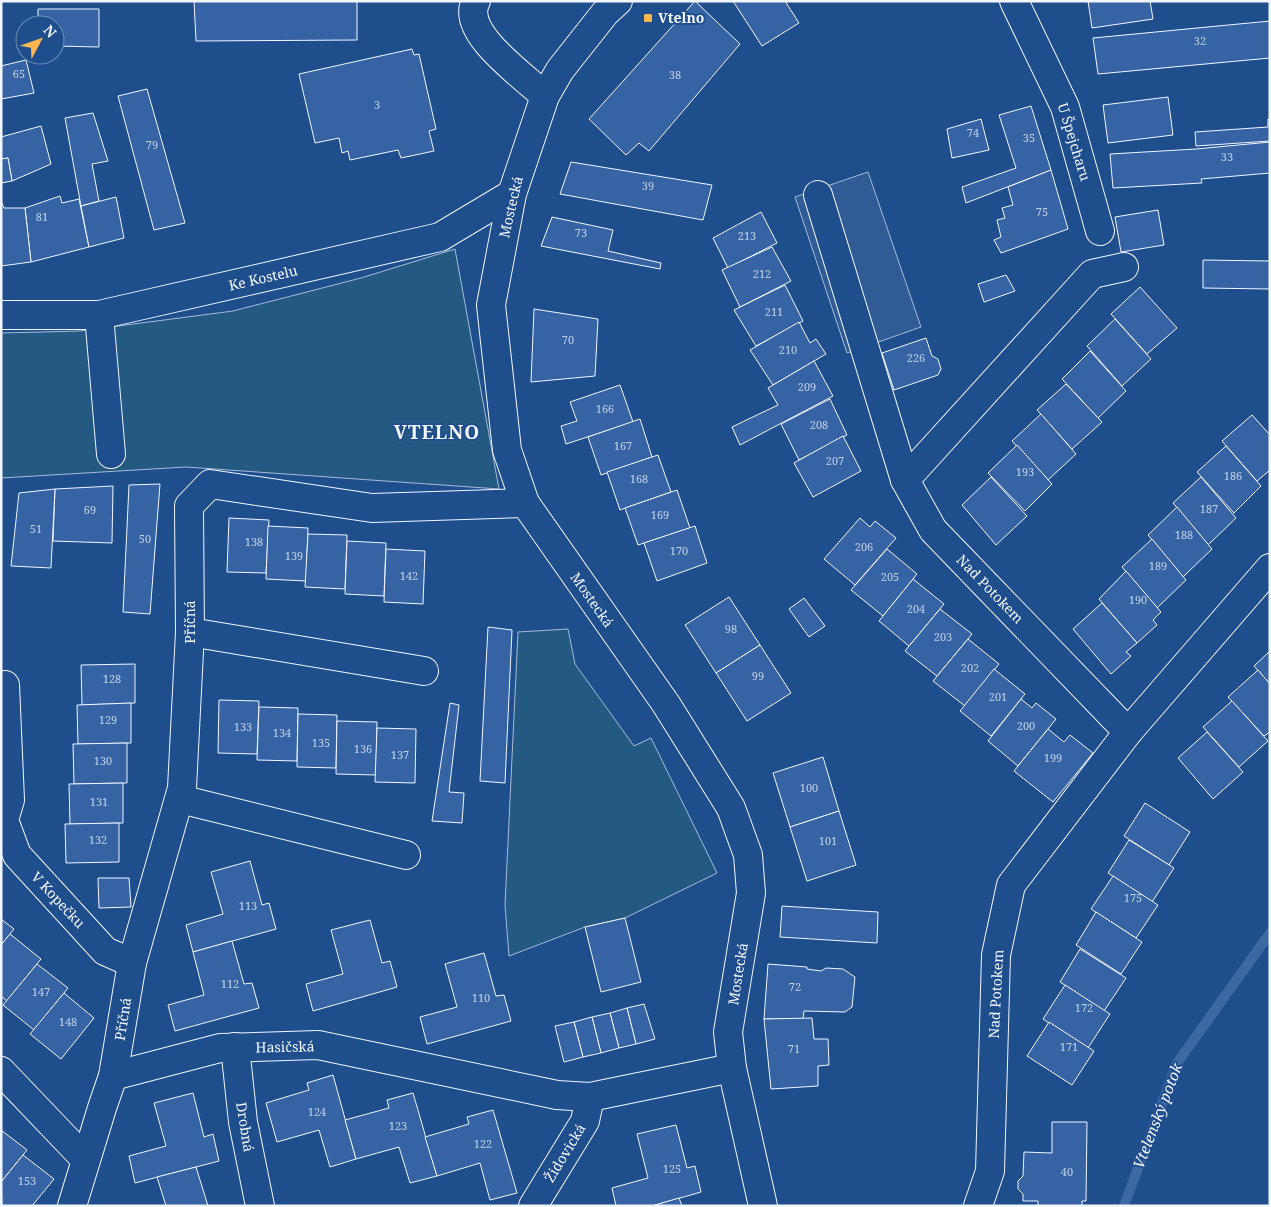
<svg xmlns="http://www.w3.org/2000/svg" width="1271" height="1207" viewBox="0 0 1271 1207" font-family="'Noto Serif',serif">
<rect width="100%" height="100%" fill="#1f4e8c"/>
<g fill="#245a82" stroke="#a8bbd7">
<polygon points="455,249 499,489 186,467 1,478 1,333 80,331 233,311 361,278"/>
<polygon points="568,629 575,664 634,746 651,738 717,873 625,918 585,927 509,956 505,905 518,632"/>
</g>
<polygon fill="#305b95" stroke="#a8bbd7" points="868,172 921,327 847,353 795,197"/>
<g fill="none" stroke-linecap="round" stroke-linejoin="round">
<polyline stroke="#3b69a3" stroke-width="10" points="1124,1206 1177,1063 1270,933"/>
</g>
<g fill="#3563a3" stroke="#f2f6ff">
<polygon points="194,1 357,1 357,40 196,41"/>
<polygon points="695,1 740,44 649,151 639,143 626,155 589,119"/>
<polygon points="733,1 785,1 799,23 762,46"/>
<polygon points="1088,1 1150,1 1153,19 1092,28"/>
<polygon points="38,9 99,9 99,47 55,46 55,25 38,25"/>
<polygon points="1270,21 1270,58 1098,74 1093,38"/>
<polygon points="412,49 414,55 419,54 436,129 429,131 434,151 401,158 398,150 350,160 348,151 342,153 339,138 315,143 299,74"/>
<polygon points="26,60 34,93 1,99 1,66"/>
<polygon points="147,89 185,223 154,230 118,96"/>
<polygon points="1168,97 1173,135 1108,143 1103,105"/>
<polygon points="1031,106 1051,170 966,203 962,187 1016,168 999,115"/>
<polygon points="93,113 108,161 92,164 99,201 81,206 65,118"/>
<polygon points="981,119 989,150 952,158 947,129"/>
<polygon points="1268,119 1270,119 1270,141 1196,146 1195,132 1268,127"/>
<polygon points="41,126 51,164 12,181 8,158 1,159 1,137"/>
<polygon points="1270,142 1270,173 1201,179 1202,183 1113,188 1110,154 1196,149"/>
<polygon points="8,158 12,181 1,183 1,159"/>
<polygon points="571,162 712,185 703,220 560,194"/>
<polygon points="1051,170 1068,229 1001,253 994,240 1001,237 997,220 1005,218 1002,208 1013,205 1008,187"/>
<polygon points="60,196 62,203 79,199 89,247 31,262 25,208"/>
<polygon points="116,197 124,238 89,247 81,206"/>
<polygon points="1,201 4,208 25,208 31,262 1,266"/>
<polygon points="1158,210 1164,245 1121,252 1115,217"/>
<polygon points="761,212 777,243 728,268 713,238"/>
<polygon points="552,217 613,230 608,251 661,263 660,269 541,246"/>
<polygon points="772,247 791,281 740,307 722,270"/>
<polygon points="1203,260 1270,261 1270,289 1203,288"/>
<polygon points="1006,275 1015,291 984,302 978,284"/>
<polygon points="785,285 803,321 756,346 734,310"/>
<polygon points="1140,287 1177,328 1147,354 1111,314"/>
<polygon points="534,309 598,319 595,376 531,382"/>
<polygon points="1115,319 1151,359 1122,386 1087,346"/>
<polygon points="799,322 810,343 816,339 826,354 773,385 750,350"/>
<polygon points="926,338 932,356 938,359 941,369 938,375 894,390 882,353"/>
<polygon points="1090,351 1126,391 1098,418 1062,379"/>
<polygon points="814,361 833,396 740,445 732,427 778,405 768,388"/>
<polygon points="1066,384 1102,422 1072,449 1037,410"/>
<polygon points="620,385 633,422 566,444 561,426 577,421 570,402"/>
<polygon points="830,399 847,435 799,460 781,424"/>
<polygon points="1041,414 1076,454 1048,480 1012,441"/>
<polygon points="1252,415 1270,435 1270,470 1257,481 1222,441"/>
<polygon points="640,419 652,457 601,475 588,437"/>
<polygon points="843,436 861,471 813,497 794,463"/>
<polygon points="1017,445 1052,484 1025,511 988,473"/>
<polygon points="1226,446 1261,486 1234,513 1197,472"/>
<polygon points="658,455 671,492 620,510 607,472"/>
<polygon points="991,477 1027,516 996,545 962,505"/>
<polygon points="1201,477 1236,518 1208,545 1173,503"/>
<polygon points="160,484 150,614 123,612 129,485"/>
<polygon points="113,486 112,543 53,541 55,489"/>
<polygon points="55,489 51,568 11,566 19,493"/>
<polygon points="677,490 690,528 638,545 625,508"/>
<polygon points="1177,507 1212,549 1183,577 1148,535"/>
<polygon points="229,518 269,520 266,573 227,572"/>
<polygon points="860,518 870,527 875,521 896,538 855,585 824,559"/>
<polygon points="268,526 308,528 306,581 266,579"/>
<polygon points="695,526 707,563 657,581 644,543"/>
<polygon points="308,534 347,535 345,589 305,587"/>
<polygon points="1152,539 1186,580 1157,608 1122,567"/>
<polygon points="347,541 386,543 384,596 345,594"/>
<polygon points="386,549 425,551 423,604 384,602"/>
<polygon points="887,549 917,574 883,616 851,590"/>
<polygon points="1126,571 1161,612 1153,620 1157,625 1137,643 1099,599"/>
<polygon points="913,579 944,604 909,646 879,621"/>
<polygon points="729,597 760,645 716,673 685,625"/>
<polygon points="804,598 825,626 809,637 789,609"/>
<polygon points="1102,603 1137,643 1126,652 1131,656 1111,674 1073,629"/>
<polygon points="940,609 972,634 937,676 905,651"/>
<polygon points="488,627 512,630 505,783 480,781"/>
<polygon points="968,639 999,664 965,706 933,681"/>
<polygon points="760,645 791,693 747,721 716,673"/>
<polygon points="1270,651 1270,684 1254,666"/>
<polygon points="135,664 135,703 82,705 81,665"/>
<polygon points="994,669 1025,694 991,736 960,711"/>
<polygon points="1258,670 1270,684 1270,732 1264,736 1228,697"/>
<polygon points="1021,699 1032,708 1036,703 1056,719 1018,766 988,741"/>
<polygon points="219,700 259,701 257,754 218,753"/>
<polygon points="1232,701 1268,741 1239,767 1203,727"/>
<polygon points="131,703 131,743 78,744 77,705"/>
<polygon points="450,703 459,705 449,792 464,793 462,823 432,821"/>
<polygon points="259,707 298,708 297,761 257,760"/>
<polygon points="298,714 337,715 336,768 297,767"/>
<polygon points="337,721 377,722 376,775 336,774"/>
<polygon points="377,728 416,729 415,783 375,782"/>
<polygon points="1048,729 1064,742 1070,735 1093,753 1053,802 1014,771"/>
<polygon points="1207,732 1243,772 1213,799 1178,758"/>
<polygon points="127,743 127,783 74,784 73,744"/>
<polygon points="823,757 839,811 790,827 773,773"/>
<polygon points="123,783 123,823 70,824 69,784"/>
<polygon points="1145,803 1190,832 1169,865 1124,836"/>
<polygon points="839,811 856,865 807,881 790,827"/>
<polygon points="119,823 119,862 66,863 65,824"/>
<polygon points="1129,840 1174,868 1152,902 1108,873"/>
<polygon points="250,861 262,905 269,903 276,929 193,952 186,925 223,914 211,872"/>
<polygon points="1113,876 1158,905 1136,938 1091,909"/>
<polygon points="98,878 129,878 131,907 99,908"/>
<polygon points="782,906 878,912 877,943 780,937"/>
<polygon points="1096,912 1142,942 1121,974 1076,945"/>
<polygon points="625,918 641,982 601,992 585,927"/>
<polygon points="1,919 14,929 1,945"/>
<polygon points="370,920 382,963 390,961 397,987 313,1011 306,984 343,974 331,930"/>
<polygon points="10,934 41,959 7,1001 1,996 1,945"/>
<polygon points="232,941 244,984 252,983 259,1008 175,1031 168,1005 204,995 193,952"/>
<polygon points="1080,949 1126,978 1104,1011 1060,982"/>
<polygon points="484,953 496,996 504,995 511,1021 427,1044 420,1017 457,1007 445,964"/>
<polygon points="37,964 68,988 34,1030 3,1005"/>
<polygon points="768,964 807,967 807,969 821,971 826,968 843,969 855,977 852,1007 845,1012 804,1011 803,1019 764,1019"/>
<polygon points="1065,985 1110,1014 1088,1048 1043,1019"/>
<polygon points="64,993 94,1018 61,1059 30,1034"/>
<polygon points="644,1004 655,1039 636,1044 627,1008"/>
<polygon points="627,1008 636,1044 619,1048 610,1013"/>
<polygon points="610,1013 619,1048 601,1053 592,1017"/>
<polygon points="592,1017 601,1053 583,1057 574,1022"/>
<polygon points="812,1018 814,1039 828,1039 829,1065 818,1066 818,1086 771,1089 764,1019"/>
<polygon points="574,1022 583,1057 564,1062 555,1026"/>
<polygon points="1049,1022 1094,1051 1072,1085 1027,1056"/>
<polygon points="333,1075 356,1159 330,1167 319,1130 277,1142 266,1103 309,1090 307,1083"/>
<polygon points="193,1093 204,1137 213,1134 219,1161 135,1183 129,1156 166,1146 154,1103"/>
<polygon points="413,1093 437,1176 410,1183 399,1147 356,1159 345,1120 389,1108 387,1100"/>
<polygon points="493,1110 517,1193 490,1200 480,1163 437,1176 425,1137 469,1124 467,1117"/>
<polygon points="1052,1122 1087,1122 1086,1201 1082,1201 1082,1206 1038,1206 1038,1201 1023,1201 1023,1194 1018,1189 1018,1181 1023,1176 1024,1152 1052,1153"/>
<polygon points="676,1125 687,1168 695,1166 701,1192 652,1206 616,1206 612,1188 648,1178 637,1134"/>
<polygon points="1,1130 27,1150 1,1182"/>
<polygon points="23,1155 54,1179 32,1206 2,1206 1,1182"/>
<polygon points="196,1167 208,1206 166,1206 157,1177"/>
<polygon points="679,1198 682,1206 652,1206"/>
</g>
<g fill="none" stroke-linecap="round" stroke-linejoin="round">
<defs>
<g id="minor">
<path d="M476,1C459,32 525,77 545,96"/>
<polyline points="618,1 605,13 560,70 545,96 512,194 491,305 507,450 525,503 666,704 731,808 748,855 751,893 728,1032 732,1068 763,1206"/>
<polyline points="1014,1 1065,107 1100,231"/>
<polyline points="818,195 905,480 933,530 1128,732"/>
<polyline points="1,315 99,315 440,237 512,194"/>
<polyline points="99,315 111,454"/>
<polyline points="905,480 1092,274 1124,267"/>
<polyline points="190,632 424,671"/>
<polyline points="5,685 10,800 4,820 17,855 105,951 132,963"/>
<polyline points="180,799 406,855"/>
<polyline points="235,1047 243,1122 260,1206"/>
<polyline points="1,1071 86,1160"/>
<polyline points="113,1076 220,1048 318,1045 557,1095 590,1097 732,1068"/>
<polyline points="72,1206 102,1108 113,1076 132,963 182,788 190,632 189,506 210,484 372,508 525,503"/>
<polyline points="533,1206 585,1121 590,1097"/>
<polyline points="978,1206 990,1171 996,955 1011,885 1128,732 1270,568"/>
</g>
</defs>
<use href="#minor" stroke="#f2f6ff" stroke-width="30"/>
<use href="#minor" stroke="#1f4e8c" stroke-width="28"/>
</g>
<rect fill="#ffb74d" stroke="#1f4e8c" stroke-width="2" x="643" y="13" width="10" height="10" rx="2.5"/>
<g text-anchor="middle" stroke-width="4" stroke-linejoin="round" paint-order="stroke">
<g font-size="11" fill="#c3d1e8">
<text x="1200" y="45">32</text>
<text x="19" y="78">65</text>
<text x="675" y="79">38</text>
<text x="377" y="109">3</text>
<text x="973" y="137">74</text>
<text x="1029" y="142">35</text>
<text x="152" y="149">79</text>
<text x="1227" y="161">33</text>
<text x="648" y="190">39</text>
<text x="1042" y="216">75</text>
<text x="42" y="221">81</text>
<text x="581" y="237">73</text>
<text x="747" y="240">213</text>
<text x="762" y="278">212</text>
<text x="774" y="316">211</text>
<text x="568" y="344">70</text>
<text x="788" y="354">210</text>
<text x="916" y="362">226</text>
<text x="807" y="391">209</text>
<text x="605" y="413">166</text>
<text x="819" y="429">208</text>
<text x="623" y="450">167</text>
<text x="835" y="465">207</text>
<text x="1025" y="476">193</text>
<text x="1233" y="480">186</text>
<text x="639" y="483">168</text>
<text x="1209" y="513">187</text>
<text x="90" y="514">69</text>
<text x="660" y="519">169</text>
<text x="36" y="533">51</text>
<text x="1184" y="539">188</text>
<text x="145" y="543">50</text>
<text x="254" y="546">138</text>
<text x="864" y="551">206</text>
<text x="679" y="555">170</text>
<text x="294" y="560">139</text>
<text x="1158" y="570">189</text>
<text x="409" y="580">142</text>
<text x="890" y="581">205</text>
<text x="1138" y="604">190</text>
<text x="916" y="613">204</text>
<text x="731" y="633">98</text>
<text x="943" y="641">203</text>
<text x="970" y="672">202</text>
<text x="758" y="680">99</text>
<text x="112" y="683">128</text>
<text x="998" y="701">201</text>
<text x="108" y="724">129</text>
<text x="1026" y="730">200</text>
<text x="243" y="731">133</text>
<text x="282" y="737">134</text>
<text x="321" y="747">135</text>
<text x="363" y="753">136</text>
<text x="400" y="759">137</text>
<text x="1053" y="762">199</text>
<text x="103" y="765">130</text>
<text x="809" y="792">100</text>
<text x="99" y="806">131</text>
<text x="98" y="844">132</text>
<text x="828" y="845">101</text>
<text x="1133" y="902">175</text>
<text x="248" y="910">113</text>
<text x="230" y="988">112</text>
<text x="795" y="991">72</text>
<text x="41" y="996">147</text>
<text x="481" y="1002">110</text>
<text x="1084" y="1012">172</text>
<text x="68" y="1026">148</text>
<text x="1069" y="1051">171</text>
<text x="794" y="1053">71</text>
<text x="317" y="1116">124</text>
<text x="398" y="1130">123</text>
<text x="483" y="1148">122</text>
<text x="672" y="1173">125</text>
<text x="1067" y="1176">40</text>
<text x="27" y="1185">153</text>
</g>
<g font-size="14" font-weight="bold" fill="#f2f6ff" stroke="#1f4e8c" text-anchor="start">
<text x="658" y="23">Vtelno</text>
</g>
<g font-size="14" fill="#f2f6ff" stroke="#1f4e8c">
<text transform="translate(1074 142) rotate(73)" y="5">U Špejcharu</text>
<text transform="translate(511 207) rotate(-77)" y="5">Mostecká</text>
<text transform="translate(263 278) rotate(-13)" y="5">Ke Kostelu</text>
<text transform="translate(990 589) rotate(46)" y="5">Nad Potokem</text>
<text transform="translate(592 600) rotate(55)" y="5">Mostecká</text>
<text transform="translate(190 622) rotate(-90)" y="5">Příčná</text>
<text transform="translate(58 900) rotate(47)" y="5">V Kopečku</text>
<text transform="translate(738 974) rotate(-81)" y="5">Mostecká</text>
<text transform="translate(996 994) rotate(-87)" y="5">Nad Potokem</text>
<text transform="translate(123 1019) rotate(-81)" y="5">Příčná</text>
<text transform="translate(285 1047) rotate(-1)" y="5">Hasičská</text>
<text transform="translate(245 1127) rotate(81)" y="5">Drobná</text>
<text transform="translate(565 1153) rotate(-59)" y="5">Židovická</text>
</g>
<g font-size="15" font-style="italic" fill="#f2f6ff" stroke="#1f4e8c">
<text transform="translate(1158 1116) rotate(-69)" y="5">Vtelenský potok</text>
</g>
<g font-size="19" font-weight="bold" letter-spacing="1" fill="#f2f6ff" stroke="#1f4e8c">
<text x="437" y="439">VTELNO</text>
</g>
</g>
<rect width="1271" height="1207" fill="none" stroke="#f2f6ff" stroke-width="5"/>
<g transform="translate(40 40) rotate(49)"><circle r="24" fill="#1f4e8c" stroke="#7391ba"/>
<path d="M0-4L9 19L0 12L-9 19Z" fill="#ffb74d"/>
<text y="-8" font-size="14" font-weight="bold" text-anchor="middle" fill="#f2f6ff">N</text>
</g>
</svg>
